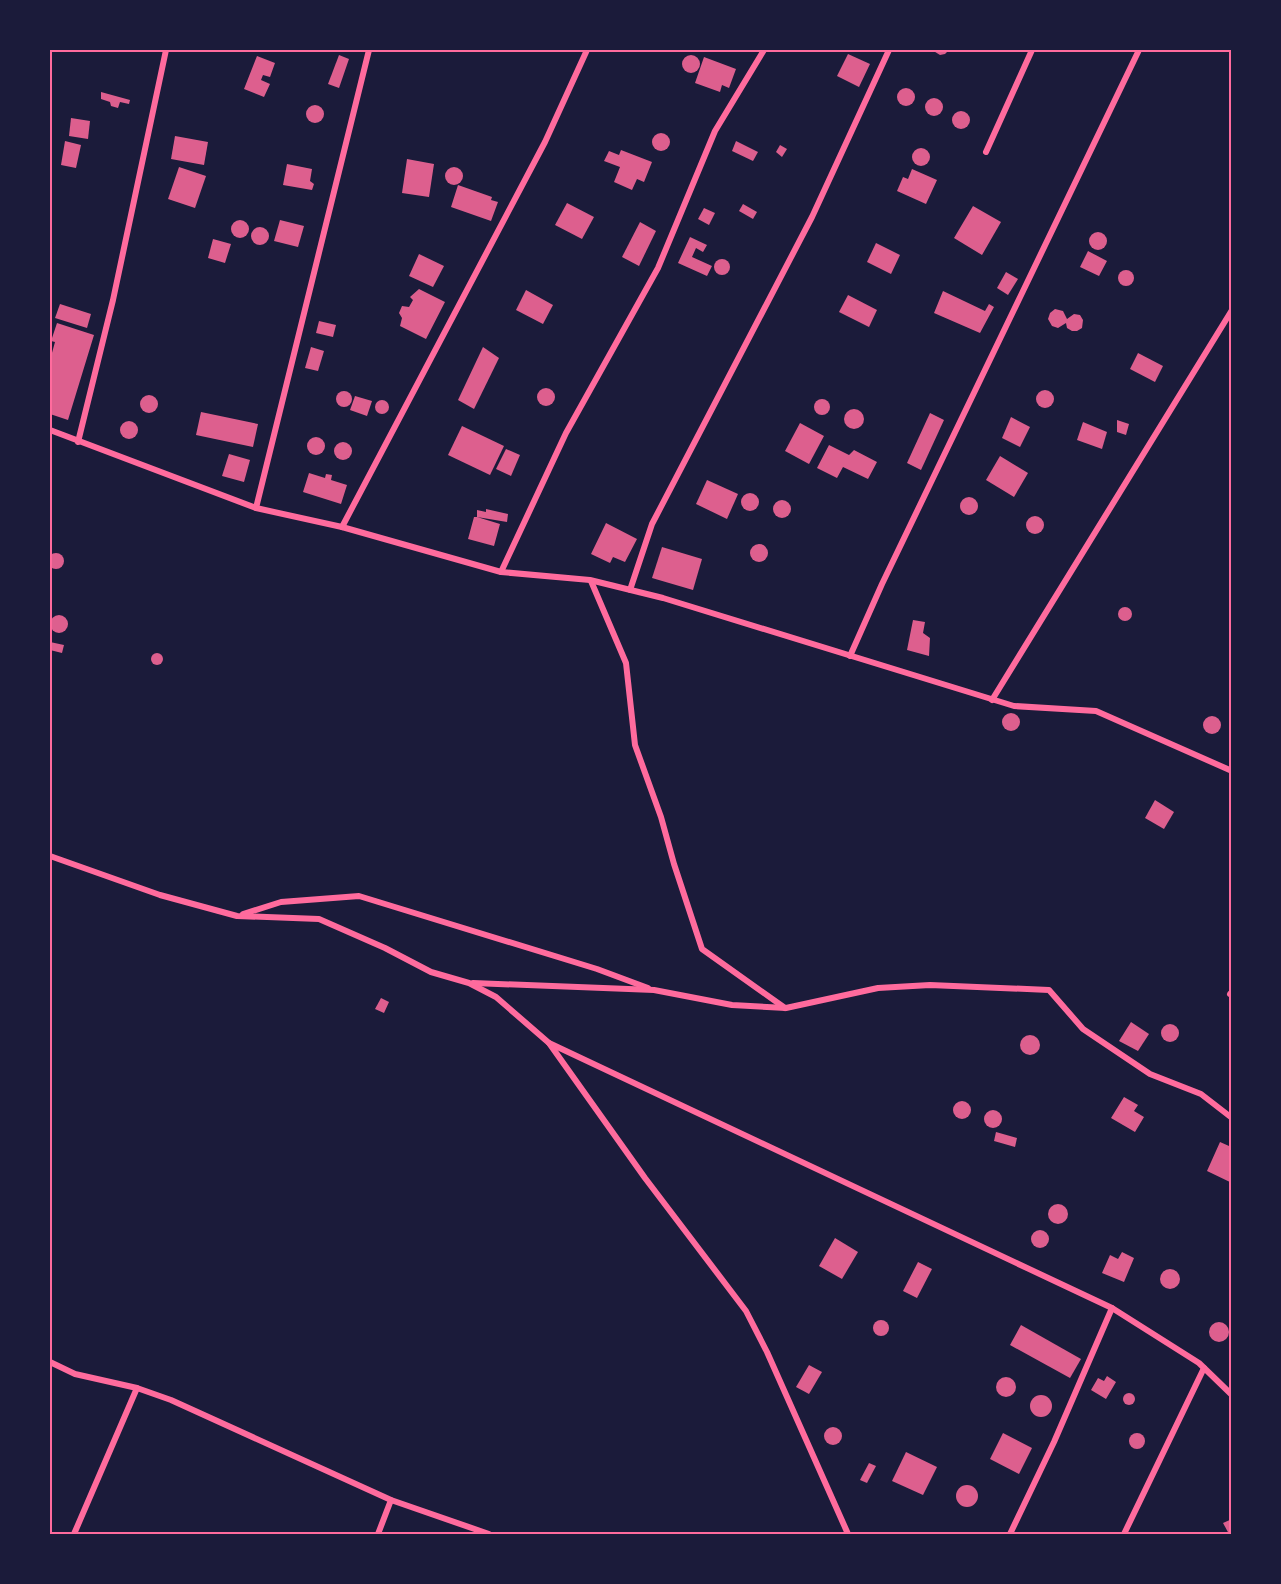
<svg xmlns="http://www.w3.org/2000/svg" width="1281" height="1584" viewBox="0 0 1281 1584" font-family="Commissioner,sans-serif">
<rect width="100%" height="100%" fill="#1b1b3a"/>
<g fill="#dd5f8e">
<polygon points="932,50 949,50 945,54 940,55"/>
<polygon points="848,54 870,64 859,87 837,76"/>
<circle cx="691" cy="64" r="9"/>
<polygon points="339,55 349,59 339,88 328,84"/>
<polygon points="257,56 275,63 270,77 263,75 261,80 270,84 264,97 244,89"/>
<polygon points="704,57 736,69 729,88 722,85 720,92 695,83"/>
<circle cx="906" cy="97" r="9"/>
<polygon points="101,92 130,100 129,104 120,102 118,108 111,106 110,102 101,99"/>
<circle cx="934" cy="107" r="9"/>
<circle cx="315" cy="114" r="9"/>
<circle cx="961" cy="120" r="9"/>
<polygon points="71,118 90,121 88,139 69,136"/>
<circle cx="661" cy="142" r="9"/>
<polygon points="175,136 208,142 204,165 171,159"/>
<polygon points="65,141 81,145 76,168 61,165"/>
<polygon points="736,141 758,152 753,161 732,151"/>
<polygon points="780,145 787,149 782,157 776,152"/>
<circle cx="921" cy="157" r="9"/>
<polygon points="621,150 652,162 644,182 637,179 632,190 614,182 620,167 604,161 609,151 619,155"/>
<polygon points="407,159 434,164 429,197 402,193"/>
<polygon points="287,164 312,169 310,181 314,184 312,190 283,185"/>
<polygon points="179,167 206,176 195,208 168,199"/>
<circle cx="454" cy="176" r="9"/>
<polygon points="912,169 937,180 926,204 897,191 903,177 908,179"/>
<polygon points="458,185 492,197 491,200 498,202 491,221 451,207"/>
<polygon points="567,203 594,217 582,239 555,225"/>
<polygon points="743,204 757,212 753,219 739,211"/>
<polygon points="973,206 1001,222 982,255 954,238"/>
<polygon points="704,208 715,213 709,225 698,219"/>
<polygon points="280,220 304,226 298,247 274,241"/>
<circle cx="240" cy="229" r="9"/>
<polygon points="640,222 656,231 639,266 622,257"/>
<circle cx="260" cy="236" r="9"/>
<circle cx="1098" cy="241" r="9"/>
<polygon points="690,237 707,245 703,252 696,248 692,257 712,266 707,276 678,263"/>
<polygon points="213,239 231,244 225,263 208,258"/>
<polygon points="876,243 900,255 891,274 867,262"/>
<polygon points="1088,251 1107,261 1099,276 1080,267"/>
<polygon points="419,254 444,266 433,287 409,276"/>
<circle cx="722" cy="267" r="8"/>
<circle cx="1126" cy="278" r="8"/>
<polygon points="1006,272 1018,279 1008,295 997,288"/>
<polygon points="419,289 445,302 426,339 400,326 402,318 399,313 402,306 409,307 413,300 410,297"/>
<polygon points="526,290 553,305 543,324 516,310"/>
<polygon points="943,291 985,311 989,304 994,307 980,333 934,313"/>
<polygon points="848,295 877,310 869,327 839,312"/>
<polygon points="60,304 91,314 87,328 55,318"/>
<polygon points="1055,309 1063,311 1067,319 1074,314 1080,315 1083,320 1082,328 1077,331 1072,331 1067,328 1066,323 1058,328 1052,326 1048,319 1050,313"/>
<polygon points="319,321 336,325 333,337 316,333"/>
<polygon points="57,323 94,335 68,420 50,414 50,360 55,342 51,341"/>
<polygon points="311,347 324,351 318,371 305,368"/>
<polygon points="483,347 499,358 474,409 458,400"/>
<polygon points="1138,353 1163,366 1155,382 1130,369"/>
<circle cx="546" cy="397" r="9"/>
<circle cx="1045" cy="399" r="9"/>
<circle cx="344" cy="399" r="8"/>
<circle cx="149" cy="404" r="9"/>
<polygon points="355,396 372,401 367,416 350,410"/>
<circle cx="822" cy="407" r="8"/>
<circle cx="382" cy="407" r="7"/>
<circle cx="854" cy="419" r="10"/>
<polygon points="201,412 258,424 253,447 196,435"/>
<polygon points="930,413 944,420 921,470 907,463"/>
<polygon points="1011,417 1030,427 1020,447 1002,438"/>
<polygon points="1117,420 1129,424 1126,435 1117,432"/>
<circle cx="129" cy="430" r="9"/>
<polygon points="1083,422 1107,432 1102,449 1077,440"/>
<polygon points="800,423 824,436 809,464 785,451"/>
<polygon points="462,426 504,446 490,475 448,455"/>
<circle cx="316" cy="446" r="9"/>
<circle cx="343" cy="451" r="9"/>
<polygon points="829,445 849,455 854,450 877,462 868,479 843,467 837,478 817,468"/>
<polygon points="506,449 520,455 511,476 496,469"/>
<polygon points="229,454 250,460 244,482 222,476"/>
<polygon points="1000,456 1028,473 1014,497 986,480"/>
<polygon points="309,473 325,478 326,474 332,475 331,480 347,485 341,504 303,492"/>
<polygon points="707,480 738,494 727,519 696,504"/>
<circle cx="750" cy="502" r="9"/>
<circle cx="969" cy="506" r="9"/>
<circle cx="782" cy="509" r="9"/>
<polygon points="486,509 508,514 507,522 477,517 500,524 494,546 468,539 474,517 477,517 477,510 486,512"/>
<circle cx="1035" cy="525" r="9"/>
<polygon points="606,523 637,539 625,562 613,557 610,563 591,554"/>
<circle cx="759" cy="553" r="9"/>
<polygon points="662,547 702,559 693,590 652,578"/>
<circle cx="56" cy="561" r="8"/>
<circle cx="1125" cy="614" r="7"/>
<circle cx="59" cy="624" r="9"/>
<polygon points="913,620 925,622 923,633 930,638 929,656 907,650"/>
<polygon points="50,642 64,645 62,653 50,650"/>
<circle cx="157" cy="659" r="6"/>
<circle cx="1011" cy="722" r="9"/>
<circle cx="1212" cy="725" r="9"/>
<polygon points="1155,800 1174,812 1164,829 1145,818"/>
<polygon points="381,998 389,1002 384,1013 375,1009"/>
<polygon points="1131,1022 1149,1034 1138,1051 1119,1041"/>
<circle cx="1170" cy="1033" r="9"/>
<circle cx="1030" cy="1045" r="10"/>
<polygon points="1124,1097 1138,1105 1134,1111 1144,1117 1135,1132 1111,1118"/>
<circle cx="962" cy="1110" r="9"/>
<circle cx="993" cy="1119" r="9"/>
<polygon points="996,1132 1017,1138 1015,1147 994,1141"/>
<polygon points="1220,1142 1229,1146 1232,1142 1232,1183 1207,1171"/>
<circle cx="1058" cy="1214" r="10"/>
<circle cx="1040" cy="1239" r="9"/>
<polygon points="835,1238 858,1252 842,1279 819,1266"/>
<polygon points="1122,1252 1134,1258 1124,1282 1102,1273 1110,1255 1118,1259"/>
<polygon points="918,1262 932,1269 917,1298 903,1291"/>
<circle cx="1170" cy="1279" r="10"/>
<circle cx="881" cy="1328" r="8"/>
<circle cx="1219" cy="1332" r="10"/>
<polygon points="1021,1325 1081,1359 1070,1378 1010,1345"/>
<polygon points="809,1365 822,1372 809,1394 796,1387"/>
<polygon points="1107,1376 1116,1382 1106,1399 1091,1390 1098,1378 1104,1381"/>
<circle cx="1006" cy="1387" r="10"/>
<circle cx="1129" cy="1399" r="6"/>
<circle cx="1041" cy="1406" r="11"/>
<circle cx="833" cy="1436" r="9"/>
<polygon points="1003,1433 1032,1448 1019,1474 990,1459"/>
<circle cx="1137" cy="1441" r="8"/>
<polygon points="906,1452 937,1467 923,1495 892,1481"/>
<polygon points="869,1463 876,1466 867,1483 860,1480"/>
<circle cx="967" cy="1496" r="11"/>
<polygon points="1232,1519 1232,1534 1229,1534 1223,1523"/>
</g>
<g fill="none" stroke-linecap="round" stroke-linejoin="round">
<g stroke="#ff6b9d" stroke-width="6">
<polyline points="986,152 1032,50"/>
<polyline points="50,430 256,508 342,527 501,572 590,580 663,598 1014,706 1096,711 1232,771"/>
<polyline points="78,442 113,300 166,50"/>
<polyline points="256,508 369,50"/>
<polyline points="342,527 545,142 587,50"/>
<polyline points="501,572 566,433 658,268 715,131 764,50"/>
<polyline points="591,581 626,663 635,745 661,817 674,864 702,949 785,1008"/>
<polyline points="630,590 652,524 812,217 889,50"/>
<polyline points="850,656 882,584 1139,50"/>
<polyline points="992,700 1232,310"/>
<polyline points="50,856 160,895 237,916 319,919 385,948 431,972 469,983 496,997 549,1043 645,1178 746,1311 767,1352 848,1534"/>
<polyline points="243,914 281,902 359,896 597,969 648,988"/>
<polyline points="473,983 654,990 732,1005 786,1008 878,988 930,985 1049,990 1083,1029 1150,1074 1201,1094 1232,1118"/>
<polyline points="1230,994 1232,995"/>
<polyline points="549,1043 1112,1308 1199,1363 1232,1395"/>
<polyline points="50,1362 75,1374 137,1388 171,1400 391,1500 489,1534"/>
<polyline points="74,1534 137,1388"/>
<polyline points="378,1534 391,1500"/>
<polyline points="1010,1534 1054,1442 1112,1308"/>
<polyline points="1124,1534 1204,1368"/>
</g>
</g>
<rect width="1281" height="1584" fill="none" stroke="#1b1b3a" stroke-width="102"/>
<rect x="51" y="51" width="1179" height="1482" fill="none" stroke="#ff6b9d" stroke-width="2"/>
</svg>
